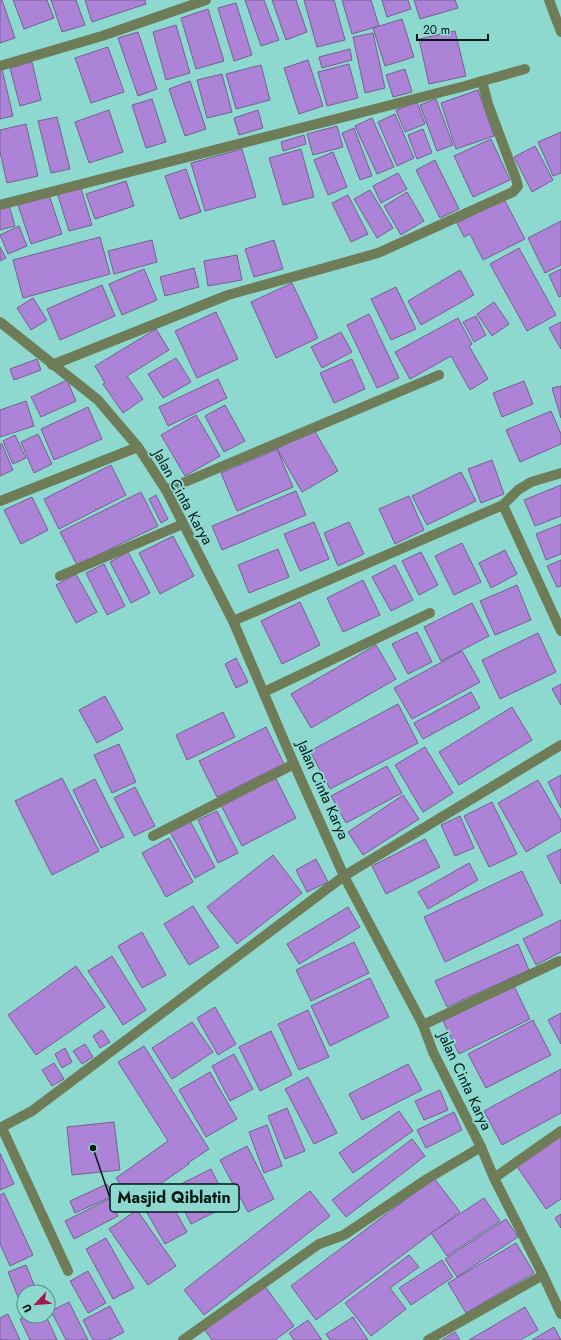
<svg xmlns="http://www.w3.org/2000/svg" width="561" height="1340" viewBox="0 0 561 1340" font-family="Jost,sans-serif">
<rect width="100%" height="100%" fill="#8dd9cf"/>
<g fill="#ac83d7" stroke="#76608f">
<polygon points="0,0 2,0 15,38 0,43"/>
<polygon points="13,0 47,0 54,18 24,29"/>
<polygon points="51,0 76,0 85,25 62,32"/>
<polygon points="85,0 145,0 146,4 92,22"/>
<polygon points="245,0 264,0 279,40 261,46"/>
<polygon points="272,0 296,0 307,32 286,40"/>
<polygon points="304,0 334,0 345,40 317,47"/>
<polygon points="342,0 371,0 379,26 352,34"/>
<polygon points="382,0 408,0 411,9 387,17"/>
<polygon points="414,0 455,0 458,8 420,19"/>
<polygon points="236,3 252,55 234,61 218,8"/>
<polygon points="208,9 224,61 196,69 181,18"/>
<polygon points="402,19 414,57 385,66 373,28"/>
<polygon points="176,25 190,73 166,80 153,32"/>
<polygon points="455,31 466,76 429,84 419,39"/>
<polygon points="138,32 157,89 138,96 118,38"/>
<polygon points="373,33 385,88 365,93 353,37"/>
<polygon points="108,47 124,92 91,103 75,58"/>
<polygon points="350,49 352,60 322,68 319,57"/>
<polygon points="308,60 323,106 299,114 284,68"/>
<polygon points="32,62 41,100 20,106 10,68"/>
<polygon points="349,64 358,98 327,106 318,72"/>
<polygon points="261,65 270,100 236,109 226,74"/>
<polygon points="0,69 2,69 13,116 0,119"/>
<polygon points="405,69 412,92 393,97 386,75"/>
<polygon points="222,74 232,112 207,118 197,80"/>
<polygon points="190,81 206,129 185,136 169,89"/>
<polygon points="478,90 494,136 456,149 441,103"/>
<polygon points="152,99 166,142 146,148 132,105"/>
<polygon points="436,99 453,145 437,151 420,105"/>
<polygon points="417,102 425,124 405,132 396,110"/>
<polygon points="109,110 123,152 89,163 75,122"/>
<polygon points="258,110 263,128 239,135 234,118"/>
<polygon points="395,114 414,158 397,166 378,122"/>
<polygon points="57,117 70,169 51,173 38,121"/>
<polygon points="372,118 394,167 377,174 355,126"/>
<polygon points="26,124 38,176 7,183 0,152 0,130"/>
<polygon points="337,126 343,147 313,155 307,134"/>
<polygon points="354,128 372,176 360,180 342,133"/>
<polygon points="423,129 432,153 417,159 408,135"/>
<polygon points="561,132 561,173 553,176 538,142"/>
<polygon points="304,135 306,144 283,151 281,142"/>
<polygon points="491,139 510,180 473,197 454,156"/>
<polygon points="535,146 553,180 532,192 514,157"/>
<polygon points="242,149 256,197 205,211 191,163"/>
<polygon points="301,149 314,197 283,205 269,158"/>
<polygon points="333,152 347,187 328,195 314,160"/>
<polygon points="435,160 459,209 440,218 416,170"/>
<polygon points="186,169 201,212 180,219 165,176"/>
<polygon points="398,173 407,189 381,203 373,186"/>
<polygon points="126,181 134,206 95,219 86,194"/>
<polygon points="80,185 92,225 69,231 57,192"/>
<polygon points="370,190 393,228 377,238 354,199"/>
<polygon points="407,192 424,221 401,235 384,206"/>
<polygon points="49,195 62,234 31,244 18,205"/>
<polygon points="348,195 368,234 351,242 332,203"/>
<polygon points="504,199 525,239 483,260 470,234 464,237 457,223"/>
<polygon points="9,205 15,226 0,230 0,208"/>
<polygon points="561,221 561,265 545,273 528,238"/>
<polygon points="19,226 27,246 8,254 0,235"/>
<polygon points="100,237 110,274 23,298 13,260"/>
<polygon points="152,240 157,262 114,274 108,251"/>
<polygon points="274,240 283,269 254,277 245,249"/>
<polygon points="0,247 6,258 0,261"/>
<polygon points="519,248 556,315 527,331 490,264"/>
<polygon points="237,255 242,280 208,286 204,261"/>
<polygon points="194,268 199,287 165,296 160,277"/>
<polygon points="144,269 157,300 122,315 109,284"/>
<polygon points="561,269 561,296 559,297 549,275"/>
<polygon points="460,270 474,295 421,325 408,301"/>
<polygon points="292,283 318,338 276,358 251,302"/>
<polygon points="102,285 115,316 60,340 47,309"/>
<polygon points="396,287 416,329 391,340 371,299"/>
<polygon points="33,298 47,320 31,330 17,308"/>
<polygon points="494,302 509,324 492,336 477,314"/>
<polygon points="216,312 238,359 197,378 175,331"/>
<polygon points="369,314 399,378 377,388 347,325"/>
<polygon points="476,316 486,335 474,342 463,322"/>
<polygon points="458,318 472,344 469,346 488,379 470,390 451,356 410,379 395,352"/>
<polygon points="561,322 561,349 549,328"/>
<polygon points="156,329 169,350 127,376 143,399 123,413 103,384 105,383 95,366"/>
<polygon points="341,332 352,352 322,368 311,347"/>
<polygon points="176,358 191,382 163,398 148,374"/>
<polygon points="37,359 41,370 14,380 10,369"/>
<polygon points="352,359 365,389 334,403 320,373"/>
<polygon points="218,379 227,398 168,426 159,407"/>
<polygon points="67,380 76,401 41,417 31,397"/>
<polygon points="524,381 533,404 502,417 493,393"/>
<polygon points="561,386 561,418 552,388"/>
<polygon points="26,401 34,426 0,437 0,410"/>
<polygon points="225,405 245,441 224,452 205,416"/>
<polygon points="88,407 102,439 54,460 41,429"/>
<polygon points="551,411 561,434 561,444 520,462 506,430"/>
<polygon points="196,415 220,456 185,476 161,435"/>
<polygon points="313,428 338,471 302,492 277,449"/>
<polygon points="38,434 52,464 34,473 21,442"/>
<polygon points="15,435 26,458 13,464 3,441"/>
<polygon points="0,444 2,444 13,470 0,476"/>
<polygon points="277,449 293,487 237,511 221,473"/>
<polygon points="492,460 504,494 481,503 468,469"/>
<polygon points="111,465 126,495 59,529 44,499"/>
<polygon points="461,472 476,501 427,525 412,496"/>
<polygon points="561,485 561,516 535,526 524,500"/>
<polygon points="296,491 306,515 222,550 212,526"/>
<polygon points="141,492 158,526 77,565 60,532"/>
<polygon points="156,495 168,519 161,523 149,499"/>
<polygon points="409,496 424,530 395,544 379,509"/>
<polygon points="32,497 48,530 21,544 4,510"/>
<polygon points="314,522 329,559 300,571 284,534"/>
<polygon points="349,522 364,554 338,566 324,533"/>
<polygon points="561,524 561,554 546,560 536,534"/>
<polygon points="173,536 194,576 160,594 139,553"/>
<polygon points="462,543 481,582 454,595 435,556"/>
<polygon points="278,549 289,577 249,593 238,565"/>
<polygon points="505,550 517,574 491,588 479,563"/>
<polygon points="128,552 150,593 131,603 110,562"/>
<polygon points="421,552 438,585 419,595 402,561"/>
<polygon points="561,560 561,586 557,587 547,566"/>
<polygon points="104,564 125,606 107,615 86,573"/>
<polygon points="395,565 413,600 391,611 372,577"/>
<polygon points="76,574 97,612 76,623 56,585"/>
<polygon points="363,580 380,615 343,632 327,598"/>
<polygon points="517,585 531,620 495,635 480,601"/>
<polygon points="300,602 320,645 282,664 261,621"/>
<polygon points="472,603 489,636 441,661 424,627"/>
<polygon points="417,632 432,662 408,674 392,644"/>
<polygon points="538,633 556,672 500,699 482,660"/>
<polygon points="376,645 396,679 311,728 291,694"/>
<polygon points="462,651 480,682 412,719 394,688"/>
<polygon points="236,658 248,682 236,688 225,664"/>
<polygon points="561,684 561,705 552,689"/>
<polygon points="471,692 480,708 423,739 414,723"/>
<polygon points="105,696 123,729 97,743 79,710"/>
<polygon points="398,704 418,743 330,789 310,751"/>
<polygon points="512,707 532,740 459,785 439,752"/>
<polygon points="223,712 235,737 187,760 176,735"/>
<polygon points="266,727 284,764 217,797 199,761"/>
<polygon points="119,744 136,782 112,793 94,755"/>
<polygon points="425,747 453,793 423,812 395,765"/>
<polygon points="387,766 402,793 346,823 331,796"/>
<polygon points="561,775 561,808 548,782"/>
<polygon points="275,777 296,818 242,846 221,805"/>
<polygon points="62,778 99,851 52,875 15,801"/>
<polygon points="95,779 124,837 101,848 73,790"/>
<polygon points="538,780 561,820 561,831 526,852 498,803"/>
<polygon points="135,787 155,826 134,836 114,798"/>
<polygon points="403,795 419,819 363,855 348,832"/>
<polygon points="492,802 517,854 489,867 464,816"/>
<polygon points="217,811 238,853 218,863 198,820"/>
<polygon points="460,816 474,848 455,856 441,825"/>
<polygon points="190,821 215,867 195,878 170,832"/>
<polygon points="169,838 193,882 166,897 142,853"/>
<polygon points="425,839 440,867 386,894 372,866"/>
<polygon points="561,849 561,884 547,856"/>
<polygon points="273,855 302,893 237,944 207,907"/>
<polygon points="316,859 328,882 307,892 296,870"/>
<polygon points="469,863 478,880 428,909 418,892"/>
<polygon points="522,871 543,915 445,962 424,917"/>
<polygon points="193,906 219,947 189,965 164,924"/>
<polygon points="348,907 360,927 299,964 287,944"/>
<polygon points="561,920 561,952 536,965 523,939"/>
<polygon points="142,932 166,975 142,988 118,946"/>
<polygon points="354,942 369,973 311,1001 296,970"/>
<polygon points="518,944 529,970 447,1007 435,981"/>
<polygon points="112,956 146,1010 123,1025 88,971"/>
<polygon points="76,966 105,1007 36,1055 8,1015"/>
<polygon points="370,978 389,1017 330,1046 311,1006"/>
<polygon points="514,986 530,1019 459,1054 443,1021"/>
<polygon points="215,1007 236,1044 218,1055 197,1018"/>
<polygon points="308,1010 329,1057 299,1070 278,1024"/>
<polygon points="561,1013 561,1044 548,1020"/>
<polygon points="533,1020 551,1055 486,1088 468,1054"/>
<polygon points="192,1022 213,1052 172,1079 152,1048"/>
<polygon points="102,1030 110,1042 100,1048 93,1036"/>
<polygon points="271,1031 292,1075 260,1091 239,1047"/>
<polygon points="85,1044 93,1057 82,1064 73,1051"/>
<polygon points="144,1046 209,1149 188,1163 189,1164 133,1203 116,1178 168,1141 118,1062"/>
<polygon points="65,1048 72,1062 62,1068 55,1054"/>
<polygon points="234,1054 253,1089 230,1101 212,1066"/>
<polygon points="54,1063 64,1079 52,1086 42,1070"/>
<polygon points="408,1064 422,1090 362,1120 349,1094"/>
<polygon points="561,1069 561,1113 502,1145 484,1111"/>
<polygon points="210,1072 237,1119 206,1137 179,1090"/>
<polygon points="308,1077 337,1133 314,1144 285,1089"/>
<polygon points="440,1090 448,1110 424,1120 415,1101"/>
<polygon points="287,1108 305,1151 285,1159 268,1116"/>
<polygon points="399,1111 413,1131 353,1173 339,1153"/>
<polygon points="454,1112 462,1130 426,1148 417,1130"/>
<polygon points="114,1122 120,1170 72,1175 67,1127"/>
<polygon points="267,1125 282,1166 264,1173 249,1132"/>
<polygon points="561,1135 561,1199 546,1209 516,1165"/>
<polygon points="412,1139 425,1156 346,1217 332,1200"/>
<polygon points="247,1146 274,1199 248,1212 220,1160"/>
<polygon points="0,1153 14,1184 0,1190"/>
<polygon points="211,1169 229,1205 191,1224 173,1188"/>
<polygon points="434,1178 460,1212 316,1320 291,1286"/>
<polygon points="107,1184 113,1196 75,1213 70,1201"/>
<polygon points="310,1191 330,1216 204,1315 184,1290"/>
<polygon points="4,1193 33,1255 10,1266 0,1244 0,1195"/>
<polygon points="166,1194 187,1232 165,1244 143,1206"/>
<polygon points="484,1198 500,1221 447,1256 431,1233"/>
<polygon points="109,1199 118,1216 74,1239 65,1221"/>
<polygon points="137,1210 176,1266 148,1285 109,1229"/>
<polygon points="561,1214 561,1228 555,1218"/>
<polygon points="506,1219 518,1237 457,1277 445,1259"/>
<polygon points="106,1238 134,1288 113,1299 86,1249"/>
<polygon points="516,1243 534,1273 466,1313 448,1283"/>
<polygon points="409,1255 419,1267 390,1288 406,1309 371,1336 345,1303"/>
<polygon points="442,1260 453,1277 411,1305 399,1288"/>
<polygon points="26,1265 37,1292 24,1292 24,1307 22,1307 8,1272"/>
<polygon points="88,1271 106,1303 88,1313 70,1281"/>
<polygon points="264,1285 294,1326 275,1340 212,1340 204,1329"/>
<polygon points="69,1302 88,1340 66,1340 51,1311"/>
<polygon points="110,1306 124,1332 109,1340 93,1340 83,1320"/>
<polygon points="525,1307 538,1330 520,1340 469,1340"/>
<polygon points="8,1314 20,1340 0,1340 0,1318"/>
<polygon points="26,1316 46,1316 57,1340 30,1340 20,1319"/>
<polygon points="353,1317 368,1340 330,1340 326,1334"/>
<polygon points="308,1320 322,1340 294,1340 289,1333"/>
<polygon points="554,1327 561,1340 532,1340"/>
<polygon points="455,1332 460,1340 442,1340"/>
</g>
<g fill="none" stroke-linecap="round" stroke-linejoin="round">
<g stroke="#6e7c57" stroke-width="10">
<polyline points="549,0 561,32"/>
<polyline points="0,66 102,36 206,0"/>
<polyline points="0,205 465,86 525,69"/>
<polyline points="0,322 98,400 138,447 166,490 233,621 294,764 344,876 423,1025 433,1052 481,1147 494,1178 543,1275 561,1314"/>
<polyline points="52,365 228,295 378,253 513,192 518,186 516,179 488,104 482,81"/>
<polyline points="166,490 439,375"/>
<polyline points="0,501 138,447"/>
<polyline points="503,505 561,631"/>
<polyline points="60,576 183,524"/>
<polyline points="233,621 503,505 518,490 531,482 561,473"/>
<polyline points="264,692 430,613"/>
<polyline points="153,836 294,764"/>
<polyline points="423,1025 559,961"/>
<polyline points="0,1128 32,1111 344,876 561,745"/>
<polyline points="2,1128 68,1271"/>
<polyline points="494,1178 561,1131"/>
<polyline points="183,1340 319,1244 344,1235 427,1179 481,1147"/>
<polyline points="428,1340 543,1275"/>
</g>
</g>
<g text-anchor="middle" stroke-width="4" stroke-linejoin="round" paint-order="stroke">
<g font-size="15" fill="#011815" stroke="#8dd9cf">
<text transform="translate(183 497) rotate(61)" y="5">Jalan Cinta Karya</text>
<text transform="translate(323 790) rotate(66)" y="5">Jalan Cinta Karya</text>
<text transform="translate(465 1081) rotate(65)" y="5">Jalan Cinta Karya</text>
</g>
</g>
<path fill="none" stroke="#011815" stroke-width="1.5" d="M93 1148L110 1198"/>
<circle fill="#011815" stroke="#8dd9cf" stroke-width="1.5" cx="93" cy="1148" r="4"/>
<rect fill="#8dd9cf" stroke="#011815" stroke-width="1.5" x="110" y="1184" width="129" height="28" rx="4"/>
<g font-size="16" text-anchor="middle" font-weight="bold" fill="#011815">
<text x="174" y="1203">Masjid Qiblatin</text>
</g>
<g transform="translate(36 1304) rotate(244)"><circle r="19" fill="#8dd9cf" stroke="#558c85"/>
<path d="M0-3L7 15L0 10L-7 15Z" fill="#a9164f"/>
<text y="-6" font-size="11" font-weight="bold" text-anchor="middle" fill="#011815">U</text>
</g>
<path d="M417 34v6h71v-6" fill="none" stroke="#011815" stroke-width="2"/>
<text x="423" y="34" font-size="12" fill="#011815" stroke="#8dd9cf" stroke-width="3" paint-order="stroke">20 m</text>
</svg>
